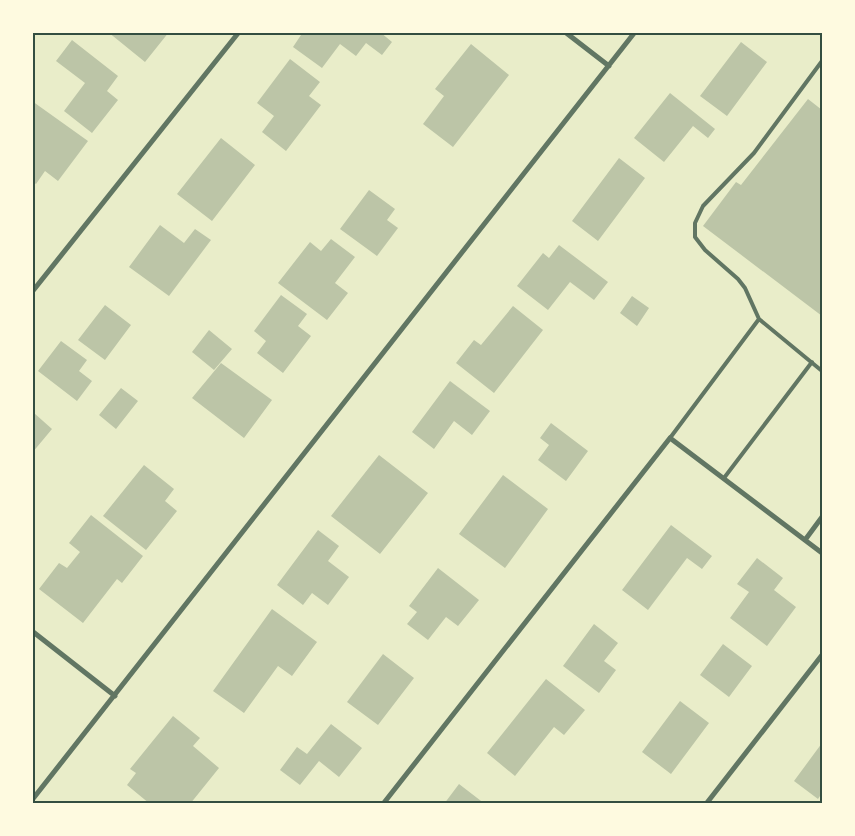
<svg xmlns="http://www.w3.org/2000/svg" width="855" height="836" viewBox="0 0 855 836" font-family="'IBM Plex Sans',sans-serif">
  <rect width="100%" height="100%" fill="#e9edc9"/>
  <path fill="#bcc5a7" d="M 108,32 L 169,32 L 145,62 Z
    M 303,32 L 380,32 L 392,42 L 382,55 L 366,43 L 356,56 L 340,44 L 322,68 L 293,47 Z
    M 72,40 L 118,76 L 107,91 L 118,100 L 92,133 L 64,111 L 85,83 L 56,61 Z
    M 741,42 L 767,62 L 727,116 L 700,96 Z
    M 471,44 L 509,75 L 453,147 L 423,124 L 444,96 L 435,89 Z
    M 290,59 L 320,82 L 309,96 L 321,105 L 286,151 L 262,132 L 274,116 L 257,103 Z
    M 670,93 L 715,129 L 708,138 L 693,126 L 664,162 L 634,138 Z
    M 808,99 L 822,110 L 822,316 L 703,226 L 736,182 L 741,185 Z
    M 32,101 L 88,141 L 58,181 L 45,171 L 36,184 L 32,181 Z
    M 221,138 L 255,165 L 212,221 L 177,194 Z
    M 619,158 L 645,178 L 598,241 L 572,221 Z
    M 369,190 L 395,209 L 387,220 L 398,228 L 377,256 L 340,229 Z
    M 160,225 L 184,243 L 195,229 L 211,240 L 169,296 L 129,267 Z
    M 331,239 L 355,257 L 335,283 L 348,293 L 327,320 L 278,283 L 310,242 L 321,251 Z
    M 559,245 L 608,282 L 594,300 L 570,282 L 548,310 L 517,286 L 543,253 L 549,258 Z
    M 281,295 L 307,314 L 298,326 L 311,336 L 283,373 L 257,353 L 266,341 L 254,331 Z
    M 632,296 L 649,308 L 637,326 L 620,313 Z
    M 105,305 L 131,325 L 105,360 L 78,340 Z
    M 513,306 L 543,330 L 494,393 L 456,363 L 474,340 L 481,345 Z
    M 209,330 L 232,349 L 214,370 L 192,352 Z
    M 61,341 L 87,360 L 79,371 L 92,381 L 77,401 L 38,371 Z
    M 221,363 L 272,400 L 244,438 L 192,398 Z
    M 450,381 L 490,411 L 472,435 L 454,421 L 434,449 L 412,432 Z
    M 121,388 L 138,401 L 116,429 L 99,415 Z
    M 34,413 L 52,429 L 32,453 L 32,415 Z
    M 551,423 L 588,451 L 566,481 L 538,460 L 549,445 L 540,438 Z
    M 379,455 L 428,493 L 380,554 L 331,516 Z
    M 144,465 L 174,489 L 165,501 L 177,511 L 146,550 L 103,516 Z
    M 503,475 L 548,509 L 505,568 L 459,534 Z
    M 91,515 L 143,556 L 122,583 L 117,579 L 83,623 L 39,589 L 59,563 L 67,568 L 80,552 L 69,543 Z
    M 671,525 L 712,556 L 702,569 L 687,558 L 648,610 L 622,590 Z
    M 318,530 L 339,546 L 328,561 L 349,577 L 328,605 L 312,593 L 303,605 L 277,585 Z
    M 757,558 L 783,578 L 774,590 L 796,607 L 767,646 L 730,618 L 749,592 L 737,584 Z
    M 438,568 L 479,600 L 458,626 L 446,617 L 428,640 L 407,624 L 417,612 L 409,606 Z
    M 272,609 L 317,642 L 292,676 L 278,666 L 244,713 L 213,691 Z
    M 594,624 L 618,643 L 604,661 L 616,670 L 599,693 L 563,666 Z
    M 723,644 L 752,666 L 729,697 L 700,675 Z
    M 383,654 L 414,678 L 378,725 L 347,702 Z
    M 546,679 L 585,710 L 564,735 L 554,727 L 515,776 L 487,753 Z
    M 680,701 L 709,723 L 671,774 L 642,752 Z
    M 173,716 L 200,738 L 193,746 L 219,768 L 190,804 L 150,804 L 127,785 L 136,773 L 130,769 Z
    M 331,724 L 362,748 L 339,777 L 319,761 L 300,785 L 280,770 L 297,747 L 307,754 Z
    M 822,743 L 822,793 L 818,799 L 794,781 Z
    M 459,784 L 485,804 L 444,804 Z"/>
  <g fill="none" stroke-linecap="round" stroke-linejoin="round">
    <path stroke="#617663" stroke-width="4" d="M 822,61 L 754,153 L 703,206 L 695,223 L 695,237 L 705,250 L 738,279 L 745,288 L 759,319 L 822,371
      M 670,438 L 759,319
      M 724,478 L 812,362"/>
    <path stroke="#617663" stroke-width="5" d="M 565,32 L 609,66
      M 32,292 L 239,32
      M 805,540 L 822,517
      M 32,631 L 115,696
      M 32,800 L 635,32
      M 383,804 L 670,438 L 822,553
      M 706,804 L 822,655"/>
  </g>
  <rect width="855" height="836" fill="none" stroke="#fefae0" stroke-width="68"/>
  <rect x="34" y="34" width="787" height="768" fill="none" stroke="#344e41" stroke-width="2"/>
</svg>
